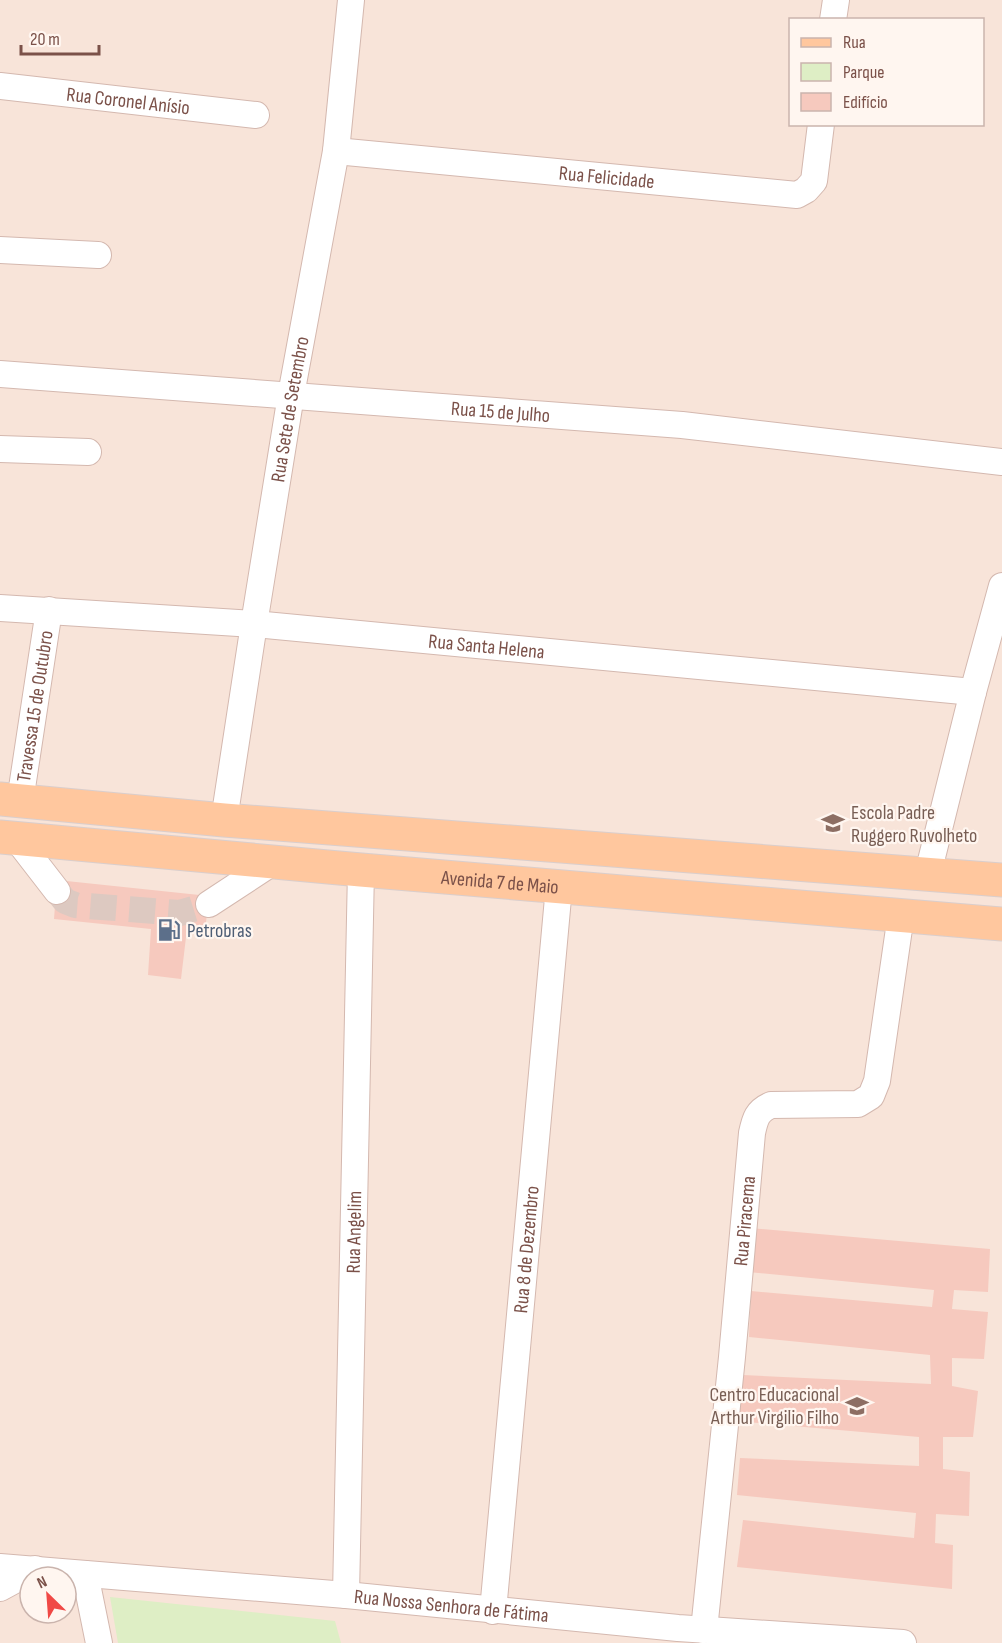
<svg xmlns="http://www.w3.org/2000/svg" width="1002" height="1643" viewBox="0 0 1002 1643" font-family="'Sofia Sans Condensed',sans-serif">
  <rect width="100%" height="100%" fill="#fef1e9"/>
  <path fill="#f8e4d9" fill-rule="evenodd" d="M 0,0 L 1002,0 L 1002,1643 L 0,1643 ZM 790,20 L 982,20 L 982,124 L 790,124 ZM 30,1577 L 66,1577 L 66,1613 L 30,1613 Z"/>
  <path fill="#deeec5" d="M 110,1597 L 335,1621 L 341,1643 L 118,1643 Z"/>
  <path fill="#f6c9be" d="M 57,880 L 209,896 L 205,931 L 187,929 L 181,979 L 148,975 L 151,929 L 54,919 Z
    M 750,1228 L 990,1249 L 988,1292 L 954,1290 L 952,1309 L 988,1312 L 984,1359 L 952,1358 L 952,1386 L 978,1391 L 973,1437 L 943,1437 L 943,1469 L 970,1472 L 969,1516 L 936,1514 L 935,1543 L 953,1545 L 952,1589 L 737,1567 L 743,1520 L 914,1538 L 916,1513 L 737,1495 L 740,1458 L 919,1466 L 919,1437 L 736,1421 L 743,1375 L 931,1384 L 930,1355 L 749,1337 L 751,1291 L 932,1307 L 934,1290 L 748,1272 Z"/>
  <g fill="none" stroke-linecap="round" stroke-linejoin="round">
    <path stroke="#ddc9c1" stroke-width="26" stroke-dasharray="26 13" stroke-linecap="butt" d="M 57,891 L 65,901 L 75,905 L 180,913 L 209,904"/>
    <g stroke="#d4b8af" stroke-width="28">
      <g id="minor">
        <path d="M 833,20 L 836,0"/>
        <path id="s1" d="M 0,86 L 256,115"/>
        <path id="s2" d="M 336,151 L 797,195 L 806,190 L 814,181 L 821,124"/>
        <path d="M 0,250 L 98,255"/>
        <path id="s3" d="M 0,374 L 682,425 L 1002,462"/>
        <path d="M 0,449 L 88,452"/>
        <path id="s4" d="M 0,608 L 254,624 L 973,692"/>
        <path id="s5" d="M 20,801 L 49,610"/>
        <path id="s6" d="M 224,820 L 254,624 L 291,395 L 336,151 L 351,0"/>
        <path d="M 16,838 L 57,891"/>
        <path d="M 928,873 L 973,692 L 1002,586"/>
        <path d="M 209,904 L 273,862"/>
        <path id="s7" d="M 0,1567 L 346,1595 L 678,1628 L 903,1643"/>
        <path d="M 85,1574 L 99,1643"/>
        <path d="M 0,1588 L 35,1569"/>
        <path id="s8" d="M 346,1595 L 361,870"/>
        <path id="s9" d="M 493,1611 L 559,887"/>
        <path id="s10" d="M 704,1630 L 732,1357 L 752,1133 C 755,1119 757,1111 771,1105 L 858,1104 L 871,1096 L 877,1081 L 901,915"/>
      </g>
    </g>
    <g stroke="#dacecc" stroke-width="35">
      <g id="major">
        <path d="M 0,799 L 224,820 L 1002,880"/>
        <path id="s11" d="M 0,837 L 361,870 L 1002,924"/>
      </g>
    </g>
    <use href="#minor" stroke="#fff" stroke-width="26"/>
    <use href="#major" stroke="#ffc79e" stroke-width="33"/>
  </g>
  <defs>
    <g id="school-bare" transform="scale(1.8)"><path d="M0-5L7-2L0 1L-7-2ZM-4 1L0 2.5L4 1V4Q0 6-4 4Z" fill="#8d6e63" stroke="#fff6f0" stroke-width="2.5" paint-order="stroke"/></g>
    <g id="fuel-bare" transform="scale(1.8)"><path d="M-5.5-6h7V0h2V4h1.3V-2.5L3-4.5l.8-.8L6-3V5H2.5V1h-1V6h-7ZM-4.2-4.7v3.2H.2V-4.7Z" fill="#5c6f8a" stroke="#fff6f0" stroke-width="2.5" paint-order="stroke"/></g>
  </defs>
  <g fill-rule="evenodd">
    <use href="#school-bare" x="833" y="823"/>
    <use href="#fuel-bare" x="169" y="930"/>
    <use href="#school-bare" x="857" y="1406"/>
  </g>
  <g text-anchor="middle" stroke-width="4.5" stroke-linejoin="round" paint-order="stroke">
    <g font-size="20" fill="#7b5149" stroke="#fff6f0">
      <text dy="7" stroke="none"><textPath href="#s1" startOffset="129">Rua Coronel Anísio</textPath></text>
      <text dy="7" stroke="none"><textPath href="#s2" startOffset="272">Rua Felicidade</textPath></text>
      <text dy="7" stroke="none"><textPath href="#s6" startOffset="416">Rua Sete de Setembro</textPath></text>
      <text dy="7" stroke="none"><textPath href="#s3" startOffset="502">Rua 15 de Julho</textPath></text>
      <text dy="7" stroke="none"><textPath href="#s4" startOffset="488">Rua Santa Helena</textPath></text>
      <text dy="7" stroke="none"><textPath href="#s5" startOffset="96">Travessa 15 de Outubro</textPath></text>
      <text dy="7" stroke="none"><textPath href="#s11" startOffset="502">Avenida 7 de Maio</textPath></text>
      <text dy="7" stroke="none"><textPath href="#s10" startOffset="411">Rua Piracema</textPath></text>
      <text dy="7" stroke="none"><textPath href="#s8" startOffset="363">Rua Angelim</textPath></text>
      <text dy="7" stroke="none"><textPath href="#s9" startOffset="363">Rua 8 de Dezembro</textPath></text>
      <text dy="7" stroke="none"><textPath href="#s7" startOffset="453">Rua Nossa Senhora de Fátima</textPath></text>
    </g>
    <g font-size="20" fill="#785e54" stroke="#fff6f0" text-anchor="start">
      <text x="851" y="819">Escola Padre<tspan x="851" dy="23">Ruggero Ruvolheto</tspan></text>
      <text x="839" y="1401" text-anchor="end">Centro Educacional<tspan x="839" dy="23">Arthur Virgilio Filho</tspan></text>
    </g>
    <g font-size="20" fill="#4e5e75" stroke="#fff6f0" text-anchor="start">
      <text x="187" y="937">Petrobras</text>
    </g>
  </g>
  <rect x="789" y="18" width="195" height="108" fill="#fff6f0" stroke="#cab4ad" stroke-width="1.5"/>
  <rect x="801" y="38" width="30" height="9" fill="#ffc79e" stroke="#cab4ad" stroke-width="1.5"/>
  <text x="843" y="48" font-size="18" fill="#7b5149">Rua</text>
  <rect x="801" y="63" width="30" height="18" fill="#deeec5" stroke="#cab4ad" stroke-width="1.5"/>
  <text x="843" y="78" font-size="18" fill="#7b5149">Parque</text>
  <rect x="801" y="93" width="30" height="18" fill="#f6c9be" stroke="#cab4ad" stroke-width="1.5"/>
  <text x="843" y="108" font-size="18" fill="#7b5149">Edifício</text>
  <g transform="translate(48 1595) rotate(335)"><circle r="28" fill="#fff6f0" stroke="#cab4ad" stroke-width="1.5"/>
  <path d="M0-4.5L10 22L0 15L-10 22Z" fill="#f04946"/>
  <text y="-9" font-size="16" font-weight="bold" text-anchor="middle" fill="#7b5149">N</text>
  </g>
  <path d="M21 45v9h78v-9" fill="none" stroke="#7b5149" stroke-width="3"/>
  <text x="30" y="45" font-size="18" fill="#7b5149" stroke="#fff6f0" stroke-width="4.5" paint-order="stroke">20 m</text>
</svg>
